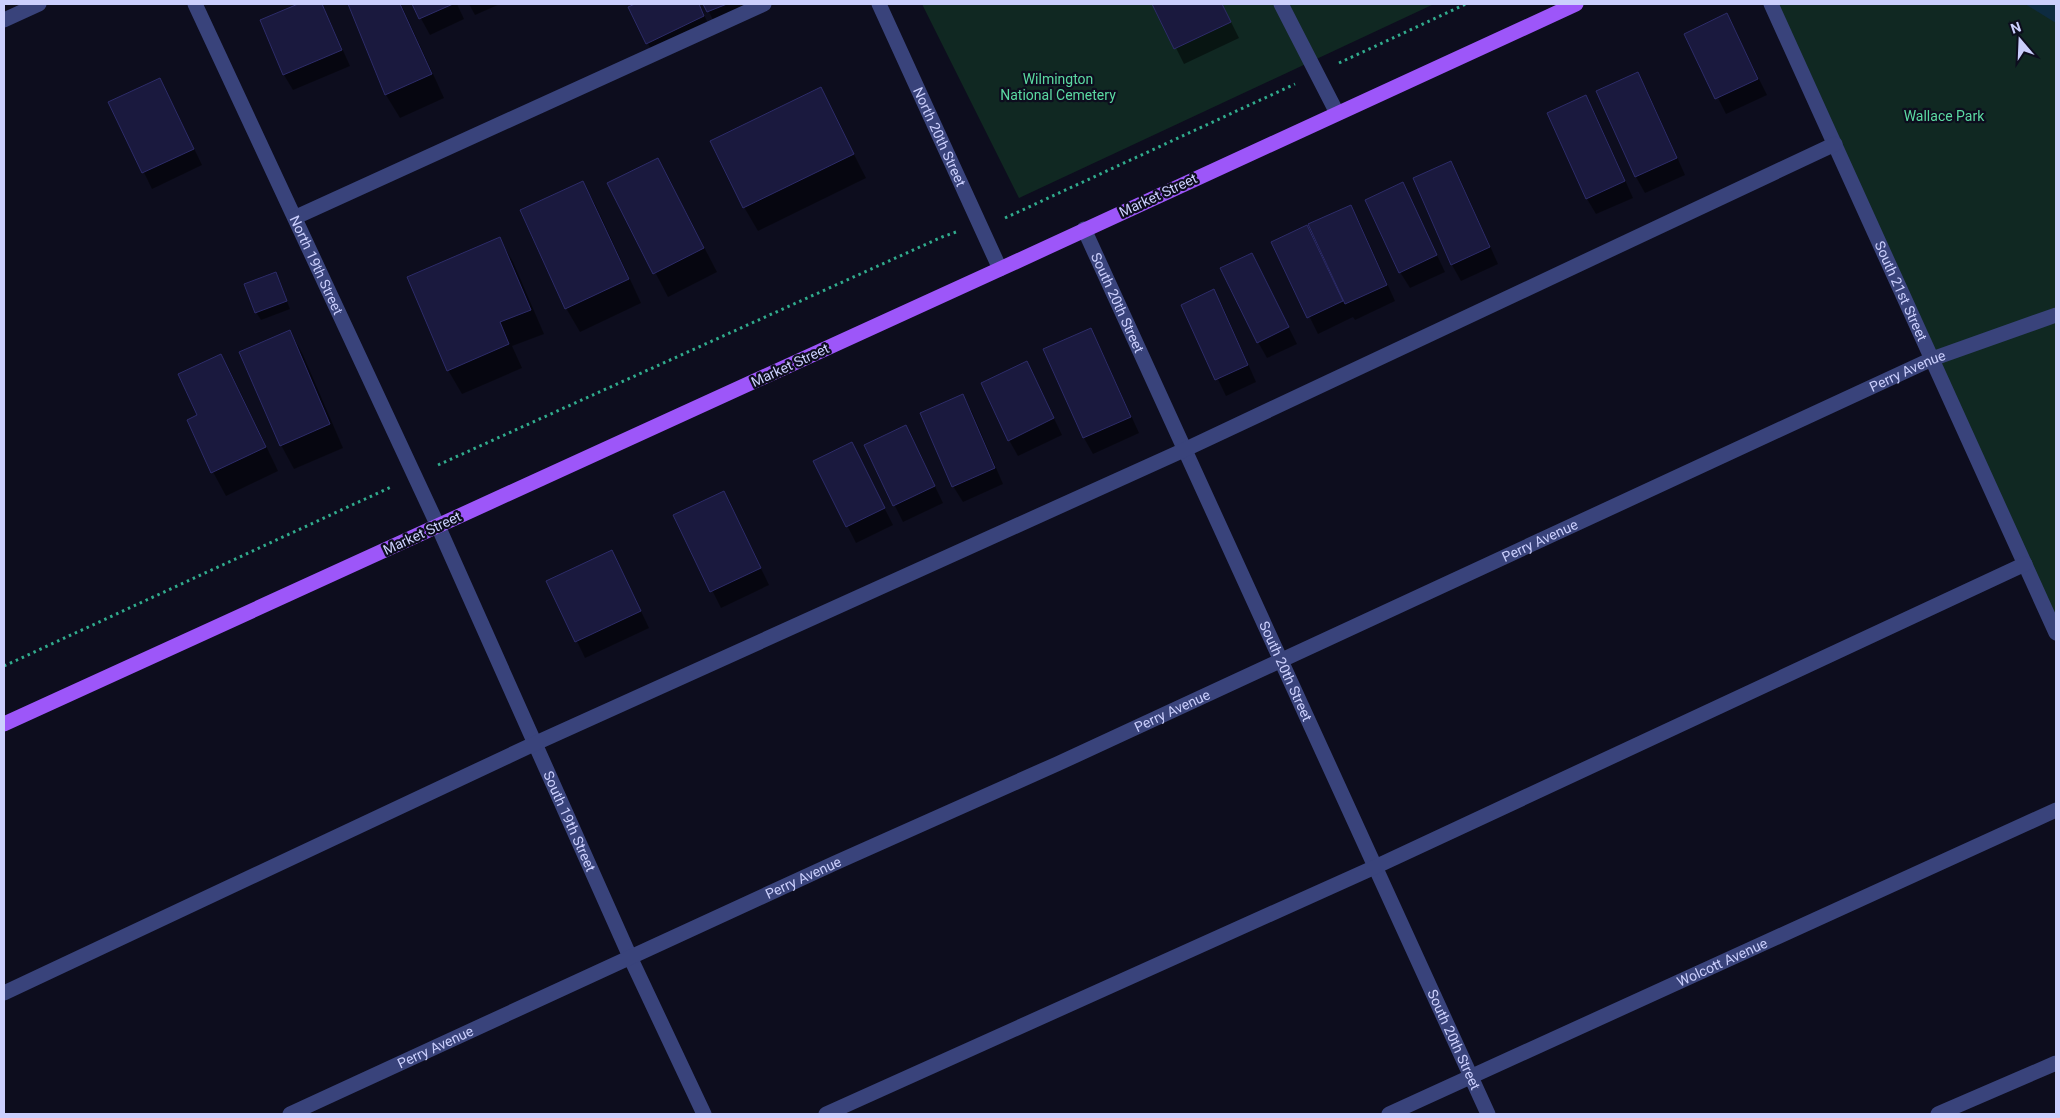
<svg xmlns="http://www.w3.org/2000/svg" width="2060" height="1118" viewBox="0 0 2060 1118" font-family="Roboto,sans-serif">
  <rect width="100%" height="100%" fill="#0d0d1e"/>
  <path fill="#102822" d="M 922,4 L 1434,4 L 1019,198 Z
    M 1771,4 L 2056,4 L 2056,633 Z"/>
  <path fill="#0d2b41" d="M 2025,4 L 2056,4 L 2056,23 Z"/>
  <path fill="#0007" d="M 301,4 L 322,4 L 350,66 L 293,90 L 284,75 L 261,21 Z
    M 349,4 L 401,4 L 444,98 L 400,118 L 386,95 Z
    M 413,4 L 457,4 L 464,19 L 430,35 Z
    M 469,4 L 500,4 L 475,15 Z
    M 638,4 L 699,4 L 712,32 L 656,59 L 630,8 Z
    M 705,4 L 748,4 L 717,28 Z
    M 1154,4 L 1222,4 L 1239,38 L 1184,64 Z
    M 1727,15 L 1767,95 L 1726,114 L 1686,34 Z
    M 1637,74 L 1647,90 L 1685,175 L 1645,193 L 1636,177 L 1598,92 Z
    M 820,88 L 866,178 L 758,231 L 744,207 Z
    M 168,95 L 202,165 L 152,189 L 110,103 Z
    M 1586,97 L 1595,113 L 1633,198 L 1596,214 L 1587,199 Z
    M 658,159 L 717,272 L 668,297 L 609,184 Z
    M 1451,163 L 1460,179 L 1498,264 L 1461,281 L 1452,265 L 1414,179 Z
    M 583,182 L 596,206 L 641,303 L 580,332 L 566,308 Z
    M 1403,184 L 1445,272 L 1410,288 L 1400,272 Z
    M 1350,207 L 1360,223 L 1395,301 L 1355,320 L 1353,317 L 1318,334 L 1273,243 L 1306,227 L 1317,246 Z
    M 499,238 L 513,262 L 544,334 L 512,346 L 522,368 L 462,394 L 448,370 Z
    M 1252,254 L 1297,344 L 1267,358 L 1258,342 Z
    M 276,274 L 290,309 L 261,320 L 256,312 Z
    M 1213,291 L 1223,307 L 1256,382 L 1226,396 L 1182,305 Z
    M 1090,329 L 1099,345 L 1139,433 L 1093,454 L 1084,438 L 1044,350 Z
    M 290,331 L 303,355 L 343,448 L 294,469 L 281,445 Z
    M 221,355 L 234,379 L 278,471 L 226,496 L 213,472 L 188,420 L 199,416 Z
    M 1027,363 L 1062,435 L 1018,456 L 1009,440 Z
    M 963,396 L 972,412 L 1003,484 L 963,502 L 953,486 L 922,413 Z
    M 914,443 L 943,503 L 903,522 L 865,446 Z
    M 852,444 L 893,525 L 856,543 L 815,462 Z
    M 732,509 L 769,585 L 721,608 L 675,516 Z
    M 612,551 L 649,628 L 585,658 L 548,581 Z"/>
  <path fill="#1a193e" stroke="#2d2c69" d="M 298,4 L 322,4 L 342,50 L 283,75 L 260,20 Z
    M 348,4 L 400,4 L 432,74 L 385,95 Z
    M 412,4 L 453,4 L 419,19 Z
    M 635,4 L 699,4 L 704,16 L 646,44 L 628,7 Z
    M 703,4 L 727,4 L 707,12 Z
    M 1152,4 L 1222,4 L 1231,22 L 1174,49 Z
    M 1727,13 L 1758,79 L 1715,99 L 1684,34 Z
    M 1638,72 L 1677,158 L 1635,177 L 1596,91 Z
    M 160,78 L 194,149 L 142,173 L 108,102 Z
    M 821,87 L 854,154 L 743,208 L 710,141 Z
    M 1586,95 L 1625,181 L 1586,199 L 1547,113 Z
    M 658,158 L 704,248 L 653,274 L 607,183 Z
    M 1451,161 L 1490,247 L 1451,265 L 1413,178 Z
    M 583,181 L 629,279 L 565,309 L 520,210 Z
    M 1403,182 L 1437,255 L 1399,273 L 1365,200 Z
    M 1351,205 L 1387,285 L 1345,304 L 1308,224 Z
    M 1307,225 L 1343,301 L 1307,318 L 1271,242 Z
    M 500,237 L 531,310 L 500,322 L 509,344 L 447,371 L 407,277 Z
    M 1252,253 L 1289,327 L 1257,343 L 1220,268 Z
    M 276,272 L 287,301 L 255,313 L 244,284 Z
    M 1214,289 L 1248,365 L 1215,380 L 1181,305 Z
    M 1091,328 L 1131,417 L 1083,438 L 1043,349 Z
    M 290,330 L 330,424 L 280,446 L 239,352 Z
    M 221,354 L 266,447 L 211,473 L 187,420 L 197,415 L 178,374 Z
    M 1027,361 L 1054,418 L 1008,441 L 981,383 Z
    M 963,394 L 995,468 L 952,487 L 920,413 Z
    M 906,425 L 935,486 L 893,506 L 864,445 Z
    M 852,442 L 885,508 L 846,527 L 813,461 Z
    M 724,491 L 761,568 L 710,592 L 673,515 Z
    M 612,550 L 641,611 L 575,642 L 546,581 Z"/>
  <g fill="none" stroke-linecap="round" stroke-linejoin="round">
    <path stroke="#31ab8d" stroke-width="3" stroke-dasharray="2.5 4" stroke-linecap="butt" d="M 1339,63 L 1466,4
      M 1005,218 L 1295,84
      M 438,465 L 942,237 L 956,232
      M 4,666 L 391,487"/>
    <g stroke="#39437b" stroke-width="15">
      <path id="s1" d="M 195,4 L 438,526 L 631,959 L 704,1114"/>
      <path id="s2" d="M 879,4 L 1000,269"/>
      <path d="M 1281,4 L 1337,113"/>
      <path id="s3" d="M 1771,4 L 2056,633"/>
      <path d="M 4,20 L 39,4"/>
      <path d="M 296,217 L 764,4"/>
      <path id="s4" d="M 1084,229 L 1488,1114"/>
      <path d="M 4,993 L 536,743 L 1184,450 L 1835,144"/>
      <path id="s5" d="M 290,1114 L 835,863 L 1057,764 L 1932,359 L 2056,315"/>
      <path d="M 826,1114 L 1375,867 L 2025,564"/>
      <path id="s6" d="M 1389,1114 L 2056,810"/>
      <path d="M 1938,1114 L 2056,1063"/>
    </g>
    <path stroke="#9d56f9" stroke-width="15" d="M 4,724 L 1000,269 L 1576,4"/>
  </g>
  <g text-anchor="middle" stroke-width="4.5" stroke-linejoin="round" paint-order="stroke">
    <g font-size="14" fill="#5bdaa2" stroke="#0d0d1e">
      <text x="1058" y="84">Wilmington<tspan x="1058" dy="16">National Cemetery</tspan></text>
      <text x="1944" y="121">Wallace Park</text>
    </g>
    <g font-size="14" fill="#cbcffd" stroke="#0d0d1e">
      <text dy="5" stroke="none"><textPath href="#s2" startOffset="146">North 20th Street</textPath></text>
      <text transform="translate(1158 195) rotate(-25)" y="5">Market Street</text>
      <text dy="5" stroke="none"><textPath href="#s1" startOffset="288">North 19th Street</textPath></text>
      <text dy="5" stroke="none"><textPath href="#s3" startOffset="315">South 21st Street</textPath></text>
      <text dy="5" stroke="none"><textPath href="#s4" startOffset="81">South 20th Street</textPath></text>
      <text transform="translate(790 365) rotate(-25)" y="5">Market Street</text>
      <text dy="5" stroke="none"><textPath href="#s5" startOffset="1780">Perry Avenue</textPath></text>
      <text transform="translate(422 533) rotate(-25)" y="5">Market Street</text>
      <text dy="5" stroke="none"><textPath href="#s5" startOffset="1375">Perry Avenue</textPath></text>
      <text dy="5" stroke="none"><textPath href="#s4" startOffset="486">South 20th Street</textPath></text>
      <text dy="5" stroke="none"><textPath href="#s5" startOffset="970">Perry Avenue</textPath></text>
      <text dy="5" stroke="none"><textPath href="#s1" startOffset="899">South 19th Street</textPath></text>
      <text dy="5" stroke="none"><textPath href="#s5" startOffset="565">Perry Avenue</textPath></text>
      <text dy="5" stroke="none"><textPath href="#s6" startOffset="366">Wolcott Avenue</textPath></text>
      <text dy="5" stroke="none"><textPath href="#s4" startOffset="891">South 20th Street</textPath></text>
      <text dy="5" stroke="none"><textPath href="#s5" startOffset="160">Perry Avenue</textPath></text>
    </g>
  </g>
  <rect width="2060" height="1118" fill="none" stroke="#cbcffd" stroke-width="10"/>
  <g transform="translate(2020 40) rotate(341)" stroke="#0d0d1e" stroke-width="4" paint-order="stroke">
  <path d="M0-4L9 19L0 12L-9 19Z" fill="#cbcffd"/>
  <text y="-8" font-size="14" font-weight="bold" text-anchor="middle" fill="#cbcffd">N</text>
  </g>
</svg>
